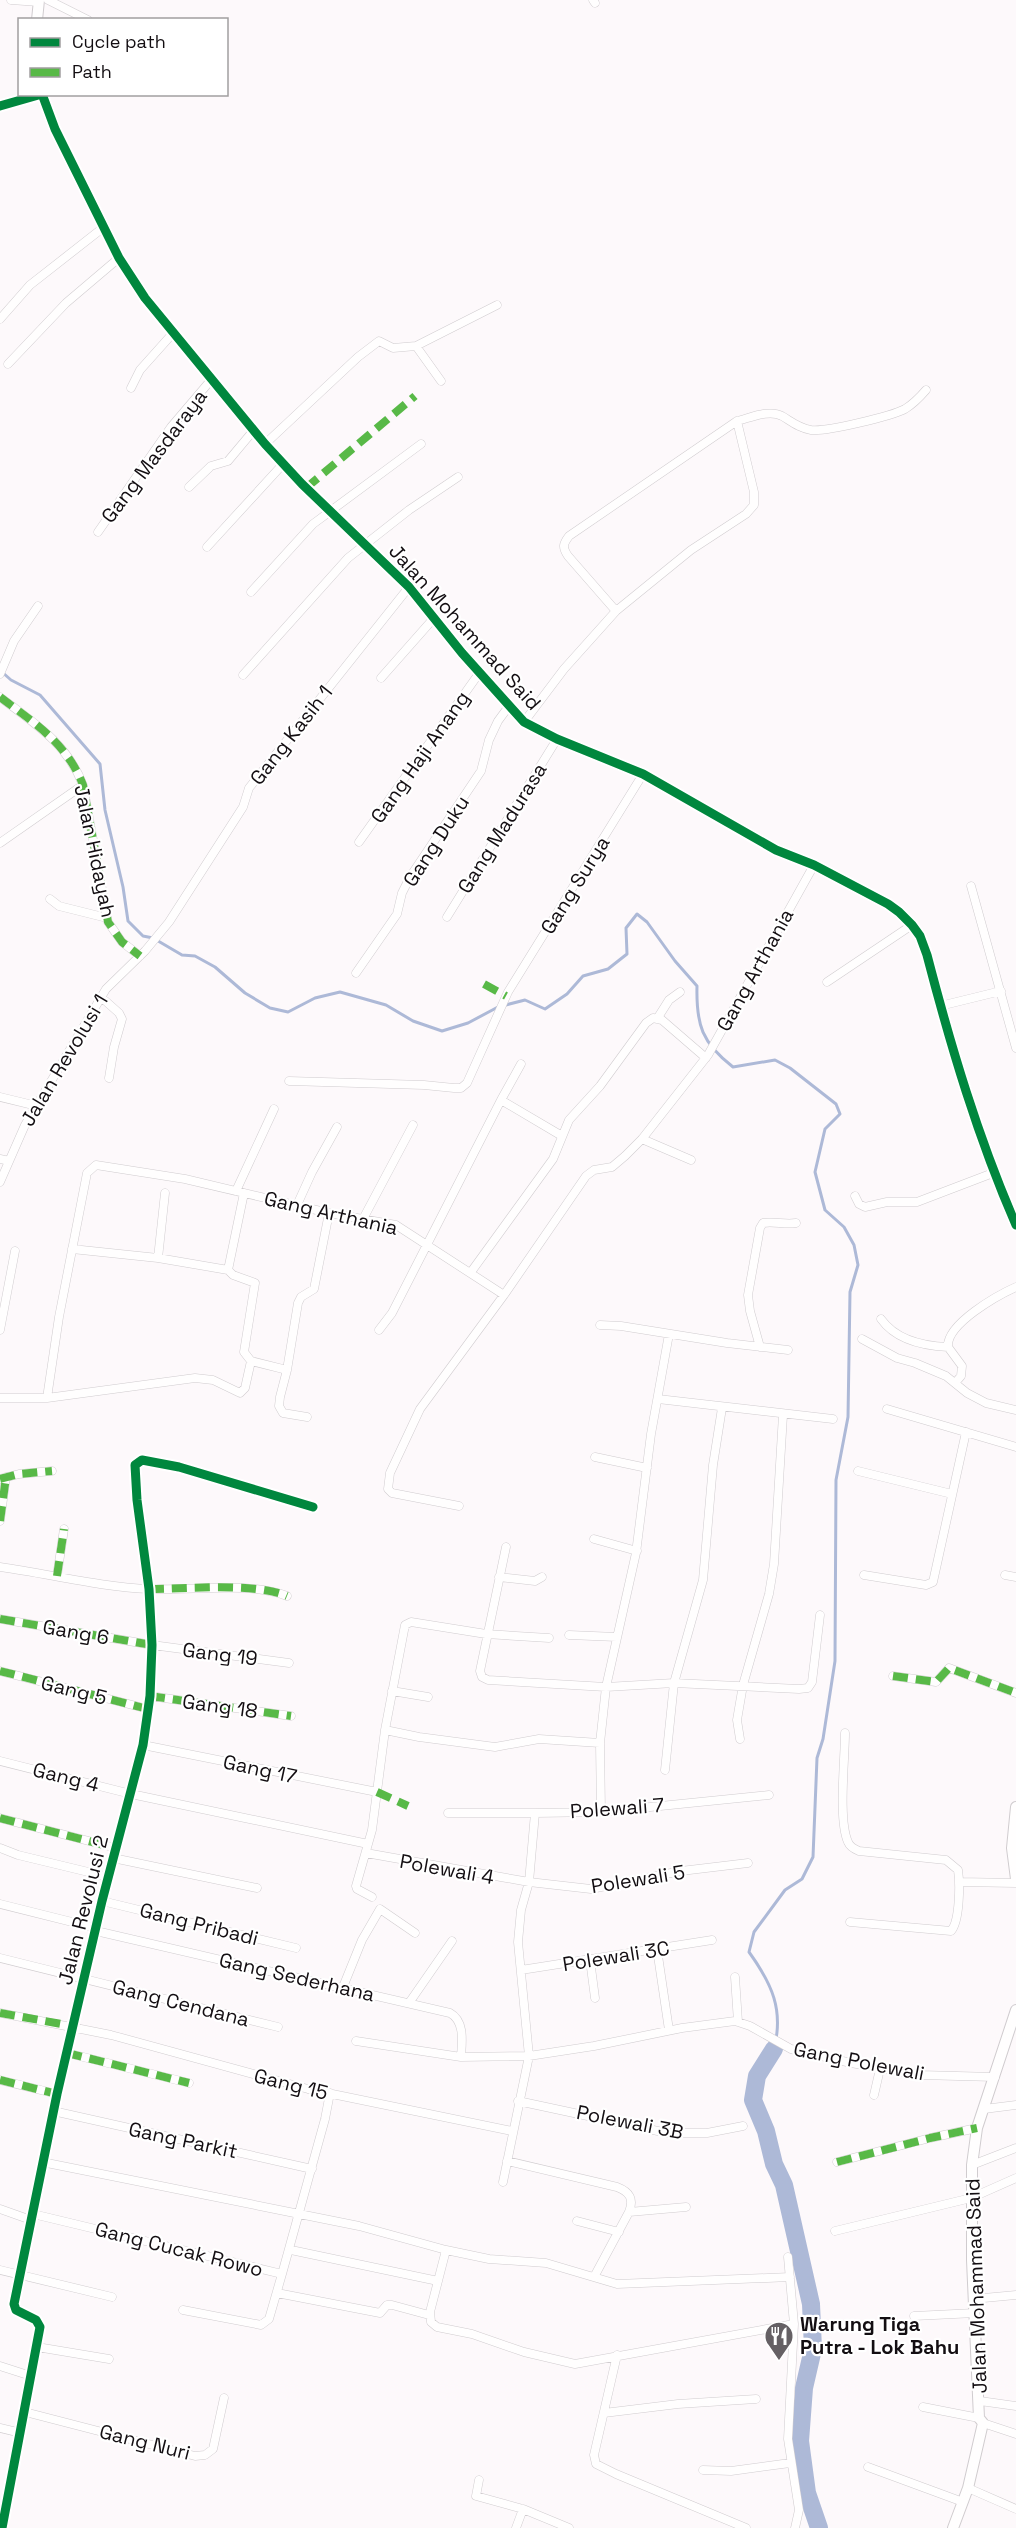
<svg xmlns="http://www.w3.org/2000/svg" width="1016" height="2528" viewBox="0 0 1016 2528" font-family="'Space Grotesk',sans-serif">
  <rect width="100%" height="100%" fill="#fdf9fb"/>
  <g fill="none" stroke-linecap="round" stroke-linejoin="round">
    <path stroke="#adb9d7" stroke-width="3" d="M 2,672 L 11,680 L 40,695 L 100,764 L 105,810 L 123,887 L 128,921 L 143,936 L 153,938 L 182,955 L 195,956 L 215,967 L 245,993 L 270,1008 L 288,1012 L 315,998 L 340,992 L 386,1005 L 413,1021 L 442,1031 L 468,1023 L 498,1007 L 525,1000 L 545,1009 L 567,994 L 583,976 L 608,969 L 627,954 L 626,928 L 637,914 L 647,922 L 675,961 L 697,986 C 696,1025 702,1043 733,1067 L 775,1060 L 790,1068 L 836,1104 L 840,1114 L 825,1129 L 815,1172 L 825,1210 L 844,1227 L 854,1245 L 858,1265 L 850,1292 L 848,1417 L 836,1480 L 835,1661 L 823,1739 L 817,1758 L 813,1857 L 802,1879 L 785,1890 L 754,1932 L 749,1952 C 772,1984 784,2010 774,2049"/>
    <path stroke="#adb9d7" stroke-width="18" d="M 774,2049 L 757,2076 L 753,2100 L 766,2131 L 774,2164 L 784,2185 L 811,2304 L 813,2349 L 804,2388 L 800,2441 L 807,2493 L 819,2528"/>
    <g stroke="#d0cccf" stroke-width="9">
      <path id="street" d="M 11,0 L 39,2
        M 48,0 L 88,20
        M 593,0 L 595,3
        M 0,106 L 42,95
        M 0,319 L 30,285 L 104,227
        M 416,346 L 441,381
        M 8,364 L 66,303 L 119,258
        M 131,388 L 140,370 L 174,332
        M 265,444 L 358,357 L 379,341 L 393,348 L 416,346 L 497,305
        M 189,487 L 211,466 L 228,461 L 254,430
        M 98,532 L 171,427 L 211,380
        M 207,547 L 284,463
        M 251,592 L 313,524 L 421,444
        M 616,611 L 568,556 C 562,547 563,544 569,536 L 737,421
        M 0,674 L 14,641 L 38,606
        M 243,675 L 348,558 L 409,510 L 458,477
        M 381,678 L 434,618
        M 0,697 C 34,723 67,743 83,785 L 108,922 L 122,942 L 140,956
        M 524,722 L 564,669 L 616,611 L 691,550 L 746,514 L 754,505 L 754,492 L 737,421 C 750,418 769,409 782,416 C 792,422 799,428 811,430 C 826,432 892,416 905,409 C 913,404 920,397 926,390
        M 359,842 L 480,672
        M 0,843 L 83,785
        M 971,886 L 1016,1048
        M 50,899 L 59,906 L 107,918
        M 447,917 L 557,739
        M 356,973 L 397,914 L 402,893 L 410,877 L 481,771 L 489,740 L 498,721 L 509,706
        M 827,982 L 912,925
        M 101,997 L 119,1013 L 122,1019 L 114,1047 L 109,1078
        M 940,1006 L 1001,991
        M 657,1019 L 669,1000 L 680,992
        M 289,1081 L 424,1085 L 454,1088 L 461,1088 L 467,1083 L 508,992 L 643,774
        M 0,1097 L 37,1106
        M 501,1100 L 562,1136
        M 642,1139 L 691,1160
        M 0,1159 L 9,1161
        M 0,1182 L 25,1125 L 106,989 L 145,951 L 169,922 L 243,807 L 249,788 L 409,587
        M 236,1191 L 274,1109
        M 244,1193 L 228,1270 L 233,1275 L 255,1283 L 244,1352 L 251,1361 L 287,1370
        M 855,1196 L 859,1204 L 865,1207 L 887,1202 L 917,1202 L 993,1173
        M 297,1205 L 312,1172 L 337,1127
        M 363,1219 L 413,1125
        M 72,1249 L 158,1258 L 228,1270
        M 158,1258 L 165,1193
        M 471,1272 L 553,1159 L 569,1120 L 600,1086 L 646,1023 L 653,1018 L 662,1020 L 706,1058
        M 881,1319 C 896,1340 924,1346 948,1347
        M 600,1325 L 621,1326 L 727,1343 L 788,1350
        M 0,1330 L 15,1251
        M 379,1330 L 392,1313 L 501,1100 L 521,1064
        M 862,1339 L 897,1358 L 915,1363 L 946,1376 L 967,1393 L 986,1403 L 1016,1410
        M 760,1347 L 750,1311 L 748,1295 L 760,1228 L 763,1223 C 774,1221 785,1225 796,1223
        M 955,1383 L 961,1376 L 962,1366 L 948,1347 C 946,1324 998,1295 1016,1287
        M 0,1398 L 47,1398 L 195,1378 L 213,1380 L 240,1393 L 245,1388 L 251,1361
        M 47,1398 L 59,1317 L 87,1173 L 96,1165 L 185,1179 L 329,1213 L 396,1225 L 504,1295 L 586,1176 L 594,1170 L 612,1167 L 625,1156 L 642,1139 L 708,1055 L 814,865
        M 658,1399 L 833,1419
        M 887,1409 L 1016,1447
        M 307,1417 L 283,1413 L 279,1406 L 280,1397 L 287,1370 L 298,1303 L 301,1297 L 314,1289 L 329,1213
        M 595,1457 L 647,1468
        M 858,1471 L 952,1494
        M 0,1479 L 19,1474 L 52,1471
        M 459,1506 L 392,1493 L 388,1489 L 390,1473 L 420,1409 L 504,1295
        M 0,1521 L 6,1477
        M 594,1539 L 637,1551
        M 506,1547 L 480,1671 L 482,1677 L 488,1680 L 606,1687 L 674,1683 L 799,1689 L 808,1688 L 812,1682 L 820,1615
        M 0,1567 C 50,1574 100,1587 150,1589 C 191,1591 250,1581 287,1596
        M 864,1575 L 926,1585 L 933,1582 L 966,1432
        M 1005,1575 L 1016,1577
        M 57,1576 L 64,1529
        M 499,1577 L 535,1581 L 542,1577
        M 0,1619 L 152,1645 L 289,1663
        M 569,1635 L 617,1637
        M 0,1671 L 148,1709
        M 893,1676 L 936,1682 L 949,1668 L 1016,1693
        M 392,1691 L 428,1697
        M 150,1696 L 291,1716
        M 385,1730 L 419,1737 L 495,1747 L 539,1739 L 600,1743
        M 845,1733 C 845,1759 838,1820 848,1842 C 850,1847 854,1849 859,1851 L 946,1860 L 958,1870 C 960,1883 960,1921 951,1931 L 850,1922
        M 740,1739 L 737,1720 L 743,1685 L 769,1594 L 774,1564 L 783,1415
        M 143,1745 L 377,1792
        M 0,1761 L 131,1794 L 368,1844
        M 665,1770 L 674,1683 L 703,1580 L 713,1465 L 722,1408
        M 601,1812 L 600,1743 L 606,1687 L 636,1553 L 651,1434 L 669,1334
        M 448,1813 L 535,1813
        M 0,1818 L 116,1848
        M 0,1848 L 18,1855 L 109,1877
        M 366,1853 L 529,1882 L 591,1889 L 681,1871 L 748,1863
        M 113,1858 L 257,1888
        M 959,1882 L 1016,1883
        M 372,1897 L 357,1889 L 356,1886 L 372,1830 L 385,1730 L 405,1625 L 411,1622 L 486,1634 L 549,1638
        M 102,1901 L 296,1948
        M 0,1904 L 96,1928
        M 96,1931 L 450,2013 C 465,2021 462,2042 461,2057
        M 657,1949 L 669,2030
        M 0,1958 L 278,2027
        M 590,1960 L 595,1998
        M 521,1970 L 712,1940
        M 735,1977 L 738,2022
        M 343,1987 L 362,1940 L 380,1909 L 415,1933
        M 409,2003 L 452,1941
        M 0,2013 L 111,2035 L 308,2089 L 512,2131
        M 356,2041 L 461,2057 L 529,2056 L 594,2046 L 682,2028 L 735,2021 L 750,2026 L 791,2049 L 851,2063 L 920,2075 L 995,2077
        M 67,2053 L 189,2083
        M 0,2080 L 57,2094
        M 874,2095 L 880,2069
        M 518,2101 L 667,2133 L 707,2133 L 743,2126
        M 984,2109 L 1016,2105
        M 53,2111 L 312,2169
        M 507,2161 L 617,2187 C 630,2192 634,2199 629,2212 L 594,2277
        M 42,2162 L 359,2226 L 446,2250 L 430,2312 L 431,2322 L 437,2327 L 472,2334 L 524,2352 L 575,2364 L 794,2324
        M 837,2162 L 930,2138 L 977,2128
        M 972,2165 L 1016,2148
        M 503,2182 L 529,2056 L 518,1942 L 521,1910 L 529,1882 L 535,1813 L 601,1812 L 769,1795
        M 0,2209 L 31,2220
        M 629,2212 L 686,2207
        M 33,2214 L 282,2274 L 325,2119 L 330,2093
        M 577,2221 L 619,2232
        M 835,2231 L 971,2198 L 1016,2178
        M 291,2250 L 438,2281
        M 446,2250 L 489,2259 L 546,2263 L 617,2284 L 790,2277
        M 788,2257 L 794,2324 L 788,2439 L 799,2510 L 795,2528
        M 0,2270 L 112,2297
        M 277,2293 L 380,2313 L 387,2305 L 392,2305 L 429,2315
        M 973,2299 L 1016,2295
        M 183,2310 L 261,2325 L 269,2319 L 282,2274
        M 914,2316 L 975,2313
        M 37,2347 L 109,2359
        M 617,2355 L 594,2455 L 596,2464 L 616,2474 L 746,2528
        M 0,2366 L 31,2376
        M 980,2401 L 1016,2406
        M 923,2407 L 979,2418
        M 25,2412 L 195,2456 L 205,2455 L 213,2449 L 224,2398
        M 604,2413 L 678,2404 L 756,2399
        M 983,2423 L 1016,2434
        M 0,2428 L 21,2433
        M 868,2467 L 963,2502
        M 703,2470 L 731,2471 L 790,2463
        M 479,2480 L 476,2496 L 523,2509 L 569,2528
        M 968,2488 L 1016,2509
        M 2,2528 L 40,2327 L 36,2320 L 16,2310 L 14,2304 L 57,2094 L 102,1901 L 143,1745 L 150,1696 L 152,1645 L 149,1589 L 137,1500 L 135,1465 L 142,1460 L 179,1467 L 313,1507
        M 516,2528 L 523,2509"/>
    </g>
    <g stroke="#d0cccf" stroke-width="12">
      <path id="secondary" d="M 37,20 L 39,0
        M 42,94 L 55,129 L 119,258 L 145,298 L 265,444 L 302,484 L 409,587 L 462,653 L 524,722 L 557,739 L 643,774 L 776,850 L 814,865 L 888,904 L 899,912 L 912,925 L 920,936 L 927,955 C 951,1047 978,1138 1016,1225
        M 1016,1807 L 1012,1848 L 1016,1879
        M 953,2528 L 968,2488 L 983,2423 L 979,2418 L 972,2260 L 972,2165 L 977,2128 L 1016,2010"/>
    </g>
    <use href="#street" stroke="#fffefe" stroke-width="8"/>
    <use href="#secondary" stroke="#fffefe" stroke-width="10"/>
    <path stroke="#58b947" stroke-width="8" stroke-dasharray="15 8" stroke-linecap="butt" d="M 306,488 L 415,396
      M 0,697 C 34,723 67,743 83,785 L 108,922 L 122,942 L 140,956
      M 484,984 L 506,996
      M 0,1479 L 19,1474 L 52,1471
      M 0,1521 L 6,1477
      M 57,1576 L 64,1529
      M 149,1589 C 187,1589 254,1582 287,1596
      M 0,1619 L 152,1645
      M 0,1671 L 148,1709
      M 893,1676 L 936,1682 L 949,1668 L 1016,1693
      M 150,1696 L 291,1716
      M 377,1792 L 408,1806
      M 0,1818 L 116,1848
      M 0,2013 L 73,2026
      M 67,2053 L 189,2083
      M 0,2080 L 57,2094
      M 837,2162 L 930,2138 L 977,2128"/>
    <g stroke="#fff" stroke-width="13">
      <path id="cycleway" d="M 0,106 L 42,94 L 55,129 L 119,258 L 145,298 L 265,444 L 302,484 L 409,587 L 462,653 L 524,722 L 557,739 L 643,774 L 776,850 L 814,865 L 888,904 L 899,912 L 912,925 L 920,936 L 927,955 C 951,1047 978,1138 1016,1225
        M 2,2528 L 40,2327 L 36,2320 L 16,2310 L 14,2304 L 57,2094 L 102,1901 L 143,1745 L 150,1696 L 152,1645 L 149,1589 L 137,1500 L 135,1465 L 142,1460 L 179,1467 L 313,1507"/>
    </g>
    <use href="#cycleway" stroke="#00873e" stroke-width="9"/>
  </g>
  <defs>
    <g id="restaurant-pin" transform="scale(1.5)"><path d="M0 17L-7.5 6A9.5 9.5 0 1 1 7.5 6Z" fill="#656064" stroke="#fff"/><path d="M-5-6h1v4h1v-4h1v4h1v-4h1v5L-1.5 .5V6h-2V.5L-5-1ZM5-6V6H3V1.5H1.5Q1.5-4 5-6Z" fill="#fff"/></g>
  </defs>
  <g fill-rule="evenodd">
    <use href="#restaurant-pin" x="779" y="2336"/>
  </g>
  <g text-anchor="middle" stroke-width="4.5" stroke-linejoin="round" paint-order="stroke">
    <g font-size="20" fill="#130e12" stroke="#fff">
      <text transform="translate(154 456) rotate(-53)" y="7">Gang Masdaraya</text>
      <text transform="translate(465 627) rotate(48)" y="7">Jalan Mohammad Said</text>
      <text transform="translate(291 735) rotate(-52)" y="7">Gang Kasih 1</text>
      <text transform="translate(420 757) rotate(-55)" y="7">Gang Haji Anang</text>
      <text transform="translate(502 828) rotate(-58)" y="7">Gang Madurasa</text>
      <text transform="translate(436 841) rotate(-57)" y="7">Gang Duku</text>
      <text transform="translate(95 851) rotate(78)" y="7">Jalan Hidayah</text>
      <text transform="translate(575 885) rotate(-58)" y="7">Gang Surya</text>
      <text transform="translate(755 970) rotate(-61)" y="7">Gang Arthania</text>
      <text transform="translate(64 1060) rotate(-59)" y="7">Jalan Revolusi 1</text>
      <text transform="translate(331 1213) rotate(13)" y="7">Gang Arthania</text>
      <text transform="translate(76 1632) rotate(10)" y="7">Gang 6</text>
      <text transform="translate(220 1654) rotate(7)" y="7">Gang 19</text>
      <text transform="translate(74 1690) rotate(14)" y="7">Gang 5</text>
      <text transform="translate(220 1706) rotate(8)" y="7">Gang 18</text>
      <text transform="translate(260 1769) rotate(12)" y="7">Gang 17</text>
      <text transform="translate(66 1777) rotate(14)" y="7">Gang 4</text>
      <text transform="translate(617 1808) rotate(-4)" y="7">Polewali 7</text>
      <text transform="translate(447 1869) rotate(10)" y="7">Polewali 4</text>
      <text transform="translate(638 1879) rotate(-9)" y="7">Polewali 5</text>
      <text transform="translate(83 1910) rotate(-76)" y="7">Jalan Revolusi 2</text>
      <text transform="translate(199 1924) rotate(14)" y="7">Gang Pribadi</text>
      <text transform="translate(616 1956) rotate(-9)" y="7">Polewali 3C</text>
      <text transform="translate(297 1977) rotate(13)" y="7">Gang Sederhana</text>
      <text transform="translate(181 2003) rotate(14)" y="7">Gang Cendana</text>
      <text transform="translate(859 2061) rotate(11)" y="7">Gang Polewali</text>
      <text transform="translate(291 2084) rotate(14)" y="7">Gang 15</text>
      <text transform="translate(630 2122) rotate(11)" y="7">Polewali 3B</text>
      <text transform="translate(183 2140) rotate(12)" y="7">Gang Parkit</text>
      <text transform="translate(179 2249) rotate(14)" y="7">Gang Cucak Rowo</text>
      <text transform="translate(976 2286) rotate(-92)" y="7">Jalan Mohammad Said</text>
      <text transform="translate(145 2442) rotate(14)" y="7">Gang Nuri</text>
    </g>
    <g font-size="20" font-weight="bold" fill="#130e12" stroke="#fff" text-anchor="start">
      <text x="800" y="2331">Warung Tiga<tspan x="800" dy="23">Putra - Lok Bahu</tspan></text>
    </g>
  </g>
  <rect x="18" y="18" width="210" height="78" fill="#ffffff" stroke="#a19fa0" stroke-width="1.5"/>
  <rect x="30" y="38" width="30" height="9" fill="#00873e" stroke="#a19fa0" stroke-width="1.5"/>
  <text x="72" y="48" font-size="18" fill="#130e12">Cycle path</text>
  <rect x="30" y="68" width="30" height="9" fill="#58b947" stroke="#a19fa0" stroke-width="1.5"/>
  <text x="72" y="78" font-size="18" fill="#130e12">Path</text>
</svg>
